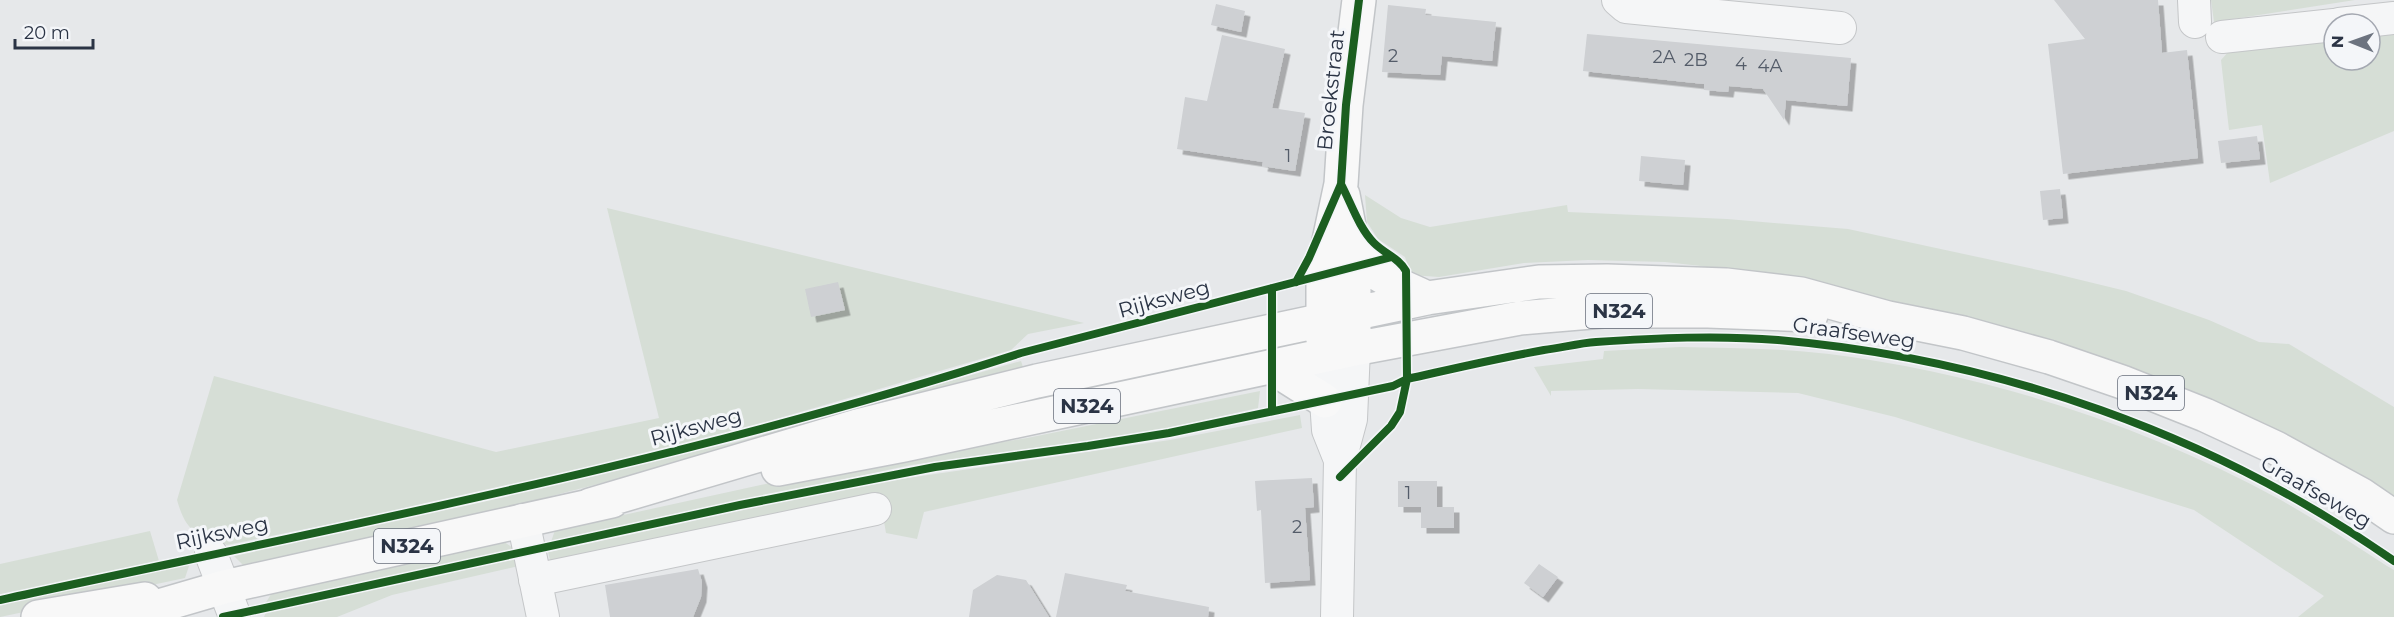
<svg xmlns="http://www.w3.org/2000/svg" width="2394" height="617" viewBox="0 0 2394 617" font-family="Montserrat,sans-serif">
  <defs>
    <filter id="shadow"><feDropShadow dx="5.5" dy="5.5" stdDeviation="0" flood-color="#0004"/></filter>
  </defs>
  <rect width="100%" height="100%" fill="#e6e8ea"/>
  <path fill="#d6ded6" d="M 2211,0 L 2355,0 L 2214,22 Z
    M 2394,27 L 2394,131 L 2270,183 L 2262,125 L 2229,130 L 2221,60 L 2229,51 L 2334,35 L 2334,60 L 2370,60 L 2370,30 Z
    M 1365,195 L 1401,218 L 1430,227 L 1567,205 L 1568,212 L 1727,219 L 1848,229 L 2052,273 L 2126,291 L 2209,320 L 2259,342 L 2289,344 L 2394,407 L 2394,499 L 2288,436 L 1701,266 L 1665,262 L 1588,260 L 1524,263 L 1439,277 L 1411,275 L 1405,257 L 1378,239 L 1367,222 Z
    M 607,208 L 1084,323 L 1028,334 L 1011,350 C 881,388 750,429 618,461 C 489,493 358,518 227,545 C 197,533 187,535 177,500 L 214,376 L 496,452 L 659,418 Z
    M 1680,347 C 1729,348 1779,348 1829,354 C 1985,374 2141,424 2279,499 C 2316,520 2352,543 2387,566 L 2394,570 L 2394,617 L 2298,617 L 2324,596 L 2194,510 L 1895,417 L 1798,393 L 1638,389 L 1551,391 L 1551,396 L 1534,367 L 1603,359 L 1604,351 Z
    M 1021,361 L 1023,367 L 987,382 L 529,502 L 243,565 L 233,555 L 736,442 Z
    M 1260,391 L 1258,408 L 1150,432 L 911,465 L 551,542 L 555,530 L 838,468 L 1027,438 Z
    M 1300,415 L 1302,428 L 924,512 L 917,539 L 886,533 L 879,493 L 550,560 L 548,552 L 806,495 L 880,482 L 1170,440 Z
    M 150,531 L 159,561 L 0,595 L 0,564 Z
    M 503,541 L 513,548 L 514,550 L 265,604 L 273,591 Z
    M 518,558 L 519,566 L 392,595 L 337,617 L 264,617 L 266,612 Z
    M 190,563 L 185,578 L 0,617 L 0,604 Z"/>
  <path fill="#ced0d3" filter="url(#shadow)" d="M 2054,0 L 2158,0 L 2162,53 L 2187,50 L 2198,158 L 2063,174 L 2048,44 L 2085,39 Z
    M 1216,4 L 1245,11 L 1241,32 L 1211,25 Z
    M 1388,5 L 1426,9 L 1425,15 L 1496,22 L 1492,61 L 1442,56 L 1440,75 L 1382,72 Z
    M 1587,34 L 1851,58 L 1847,106 L 1786,100 L 1784,120 L 1763,89 L 1729,86 L 1728,92 L 1704,90 L 1704,84 L 1583,71 Z
    M 1222,35 L 1285,49 L 1272,108 L 1305,113 L 1295,171 L 1262,166 L 1263,162 L 1177,149 L 1185,97 L 1207,101 Z
    M 2257,136 L 2260,159 L 2221,163 L 2218,141 Z
    M 1641,156 L 1685,160 L 1683,185 L 1639,181 Z
    M 2060,189 L 2063,218 L 2043,220 L 2040,191 Z
    M 838,282 L 845,310 L 811,317 L 805,289 Z
    M 1312,478 L 1314,507 L 1305,508 L 1310,580 L 1265,583 L 1261,510 L 1257,511 L 1255,481 Z
    M 1398,481 L 1437,481 L 1437,507 L 1398,507 Z
    M 1421,507 L 1454,507 L 1454,528 L 1421,528 Z
    M 1539,564 L 1558,577 L 1543,597 L 1524,583 Z
    M 698,569 L 702,582 L 701,597 L 693,617 L 610,617 L 605,585 Z
    M 1065,573 L 1127,585 L 1125,591 L 1209,607 L 1208,617 L 1056,617 Z
    M 997,575 L 1026,580 L 1049,617 L 969,617 L 973,590 Z"/>
  <g fill="none" stroke-linecap="round" stroke-linejoin="round">
    <g stroke="#c4c6c8" stroke-width="34">
      <path id="minor" d="M 1618,0 L 1626,7 L 1840,28
        M 2194,0 L 2195,22
        M 2339,24 L 2394,18
        M 2222,37 L 2334,25
        M 1323,355 L 1328,430 L 1340,460
        M 523,520 L 543,617
        M 211,554 L 234,614
        M 535,580 L 875,509
        M 1337,617 L 1340,460 L 1351,419 L 1354,349"/>
    </g>
    <g stroke="#c2c5c8" stroke-width="36">
      <path id="major" d="M 1343,195 L 1354,252 L 1354,334
        M 1354,252 C 1377,280 1397,283 1427,298
        M 1323,340 L 1323,269 L 1341,184 L 1346,105 L 1359,0
        M 1271,367 L 1325,401
        M 778,469 L 904,445 L 1354,349 L 1520,318 L 1603,311 L 1708,311 L 1811,315
        M 590,505 L 857,426 L 1037,381 L 1427,298 L 1539,282 L 1607,281 L 1726,285 L 1801,294 L 1888,318 L 1963,333 L 2049,357 L 2122,382 L 2205,415 L 2276,448 L 2362,495 L 2394,517
        M 38,617 L 145,599
        M 121,617 L 224,587 L 612,501"/>
    </g>
    <use href="#minor" stroke="#f5f6f7" stroke-width="32"/>
    <use href="#major" stroke="#f8f8f8" stroke-width="33"/>
    <g stroke="#f4f6f9" stroke-width="11">
      <path id="cycleway" d="M 1296,282 L 1309,258 L 1341,184 L 1346,105 L 1359,0
        M 1272,411 L 1272,288
        M 1340,477 L 1391,426 L 1400,412 L 1407,379 L 1406,271 C 1399,258 1385,254 1374,243 C 1359,228 1351,203 1341,184
        M 0,600 C 342,526 688,461 1021,353 L 1392,257
        M 223,617 L 740,505 L 935,467 L 1088,446 L 1169,433 L 1393,386 L 1407,379 C 1452,369 1498,358 1544,350 C 1561,348 1579,343 1596,342 C 1656,338 1718,335 1778,340 C 1998,359 2213,434 2394,561"/>
    </g>
    <use href="#cycleway" stroke="#1b5e20" stroke-width="8"/>
  </g>
  <g text-anchor="middle" stroke-width="6" stroke-linejoin="round" paint-order="stroke">
    <g font-size="18" fill="#545c69">
      <text x="1393" y="62">2</text>
      <text x="1664" y="63">2A</text>
      <text x="1696" y="66">2B</text>
      <text x="1741" y="70">4</text>
      <text x="1770" y="72">4A</text>
      <text x="1288" y="162">1</text>
      <text x="1408" y="499">1</text>
      <text x="1297" y="533">2</text>
    </g>
    <g fill="#f4f6f9" stroke="#676e7b" stroke-width="1.5">
      <rect x="1586" y="294" width="66" height="34" rx="4.5"/>
      <rect x="2118" y="376" width="66" height="34" rx="4.5"/>
      <rect x="1054" y="389" width="66" height="34" rx="4.5"/>
      <rect x="374" y="529" width="66" height="34" rx="4.5"/>
    </g>
    <g font-size="20" font-weight="bold" fill="#2b3445">
      <text x="1619" y="318">N324</text>
      <text x="2151" y="400">N324</text>
      <text x="1087" y="413">N324</text>
      <text x="407" y="553">N324</text>
    </g>
    <g font-size="21" fill="#2b3445" stroke="#f4f6f9">
      <text transform="translate(1331 90) rotate(-84)" y="7">Broekstraat</text>
      <text transform="translate(1164 299) rotate(-15)" y="7">Rijksweg</text>
      <text transform="translate(1854 333) rotate(8)" y="7">Graafseweg</text>
      <text transform="translate(696 427) rotate(-15)" y="7">Rijksweg</text>
      <text transform="translate(2316 492) rotate(30)" y="7">Graafseweg</text>
      <text transform="translate(222 533) rotate(-12)" y="7">Rijksweg</text>
    </g>
  </g>
  <g transform="translate(2352 42) rotate(271)"><circle r="28" fill="#f4f6f9" stroke="#a4a8b1" stroke-width="1.5"/>
  <path d="M0-4.5L10 22L0 15L-10 22Z" fill="#6c737f"/>
  <text y="-9" font-size="16" font-weight="bold" text-anchor="middle" fill="#2b3445">N</text>
  </g>
  <path d="M15 39v9h78v-9" fill="none" stroke="#2b3445" stroke-width="3"/>
  <text x="24" y="39" font-size="18" fill="#2b3445" stroke="#f4f6f9" stroke-width="4.5" paint-order="stroke">20 m</text>
</svg>
